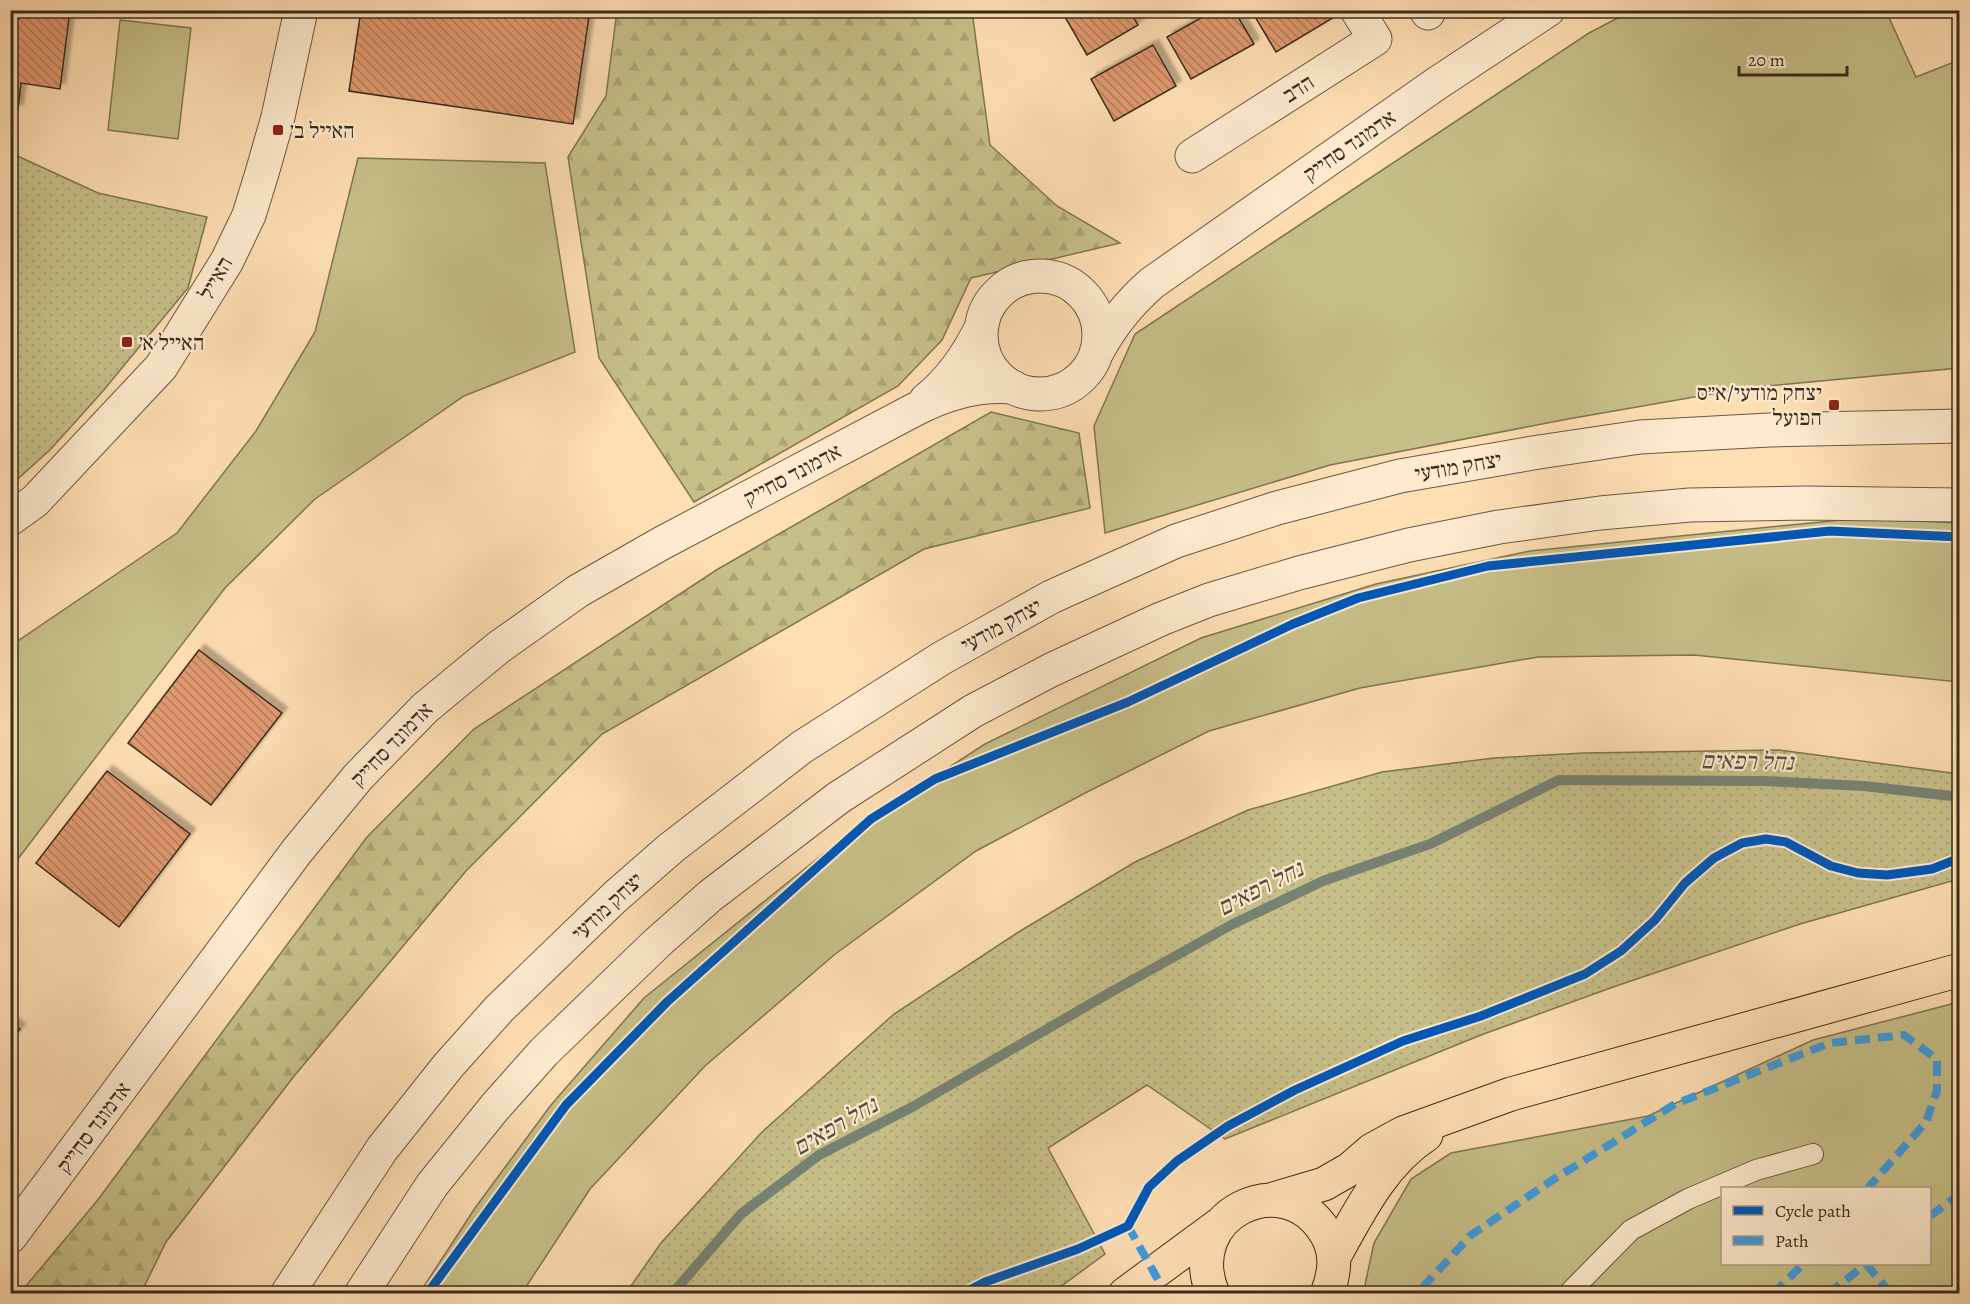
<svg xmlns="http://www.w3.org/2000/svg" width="1970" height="1304" viewBox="0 0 1970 1304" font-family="Alegreya,'Frank Ruhl Libre',serif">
  <defs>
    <pattern id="forest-firs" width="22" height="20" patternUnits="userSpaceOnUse" patternTransform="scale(1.5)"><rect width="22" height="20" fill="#c7bf88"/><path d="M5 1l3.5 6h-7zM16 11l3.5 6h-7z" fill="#aca475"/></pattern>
    <pattern id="park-dots" width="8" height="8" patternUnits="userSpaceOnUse" patternTransform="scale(1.5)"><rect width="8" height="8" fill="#c7bf88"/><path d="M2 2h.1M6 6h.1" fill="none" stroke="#aca475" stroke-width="1.8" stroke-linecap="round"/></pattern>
    <pattern id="building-back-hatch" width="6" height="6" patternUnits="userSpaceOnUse" patternTransform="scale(1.5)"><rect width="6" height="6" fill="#df986f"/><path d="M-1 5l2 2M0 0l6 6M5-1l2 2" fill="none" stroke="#b67c5a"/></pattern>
    <filter id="shadow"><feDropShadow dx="5.5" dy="-5.5" stdDeviation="1.5" flood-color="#0004"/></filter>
  </defs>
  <rect width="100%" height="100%" fill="#fedeb3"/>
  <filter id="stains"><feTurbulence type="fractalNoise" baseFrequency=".00333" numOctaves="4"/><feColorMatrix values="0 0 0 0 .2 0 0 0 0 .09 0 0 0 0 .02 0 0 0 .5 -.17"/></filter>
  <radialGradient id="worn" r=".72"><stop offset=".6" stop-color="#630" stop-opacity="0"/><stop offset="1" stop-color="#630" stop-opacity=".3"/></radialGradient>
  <path fill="#c7bf88" stroke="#807552" stroke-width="1.5" fill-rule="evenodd" d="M 1633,10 L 1886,11 L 1916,77 L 1959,60 L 1959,368 L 1746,388 L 1568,419 L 1330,465 L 1105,533 L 1094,426 L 1135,334 L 1589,33 Z
    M 120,20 L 191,28 L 178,139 L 108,130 Z
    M 358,158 L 545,163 L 575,352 L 464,396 L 315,499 L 225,588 L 11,868 L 11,642 L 19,640 L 177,533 L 256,431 L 315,332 Z
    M 1861,518 L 1959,523 L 1959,682 L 1694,655 L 1538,657 L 1360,688 L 1209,731 L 1089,791 L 976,851 L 834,955 L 705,1066 L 590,1189 L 522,1293 L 419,1294 L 475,1208 L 551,1105 L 644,998 L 858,826 L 985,744 L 1201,638 L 1376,584 L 1530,551 Z
    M 1959,1002 L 1959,1293 L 1363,1294 L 1374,1243 L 1411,1179 L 1451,1153 L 1648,1116 L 1813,1040 ZM 1722,1188 L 1930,1188 L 1930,1264 L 1722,1264 Z"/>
  <path fill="url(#forest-firs)" stroke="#807552" stroke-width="1.5" d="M 617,11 L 972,11 L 990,145 L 1057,206 L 1120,243 L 971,278 L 942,340 L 898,386 L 694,502 L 599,358 L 568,157 L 606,96 Z
    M 991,412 L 1079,433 L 1090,508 L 924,549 L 602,734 L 466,871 L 295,1075 L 166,1242 L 141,1293 L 20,1293 L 97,1201 L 367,837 L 474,729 L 718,569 Z"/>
  <path fill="url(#park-dots)" stroke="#807552" stroke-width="1.5" d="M 11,153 L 98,193 L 207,217 L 188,288 L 103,391 L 51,449 L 11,485 Z
    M 1779,750 L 1959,774 L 1959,879 L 1800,924 L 1616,986 L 1481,1035 L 1225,1139 L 1147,1085 L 1048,1148 L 1105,1254 L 1052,1293 L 626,1293 L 661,1243 L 762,1132 L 894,1014 L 1017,933 L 1135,862 L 1248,810 L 1382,772 L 1494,758 L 1584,753 Z"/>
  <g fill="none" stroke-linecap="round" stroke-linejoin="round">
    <path stroke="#778273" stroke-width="10" d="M 672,1294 L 741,1214 L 819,1155 L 914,1106 L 1111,992 L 1231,925 L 1323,881 L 1430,844 L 1559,780 L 1764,781 L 1864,786 L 1960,797"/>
  </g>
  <path fill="url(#building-back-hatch)" stroke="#3a2b1c" stroke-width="1.5" filter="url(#shadow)" d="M 10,10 L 70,10 L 60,89 L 21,83 L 18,110 L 10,109 Z
    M 361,10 L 590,10 L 573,124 L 349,91 Z
    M 1061,10 L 1129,10 L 1138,25 L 1087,55 Z
    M 1215,10 L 1234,10 L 1254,44 L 1191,79 L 1167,37 Z
    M 1251,10 L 1346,10 L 1276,52 Z
    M 1153,45 L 1176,86 L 1114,121 L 1091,79 Z
    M 199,650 L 282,713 L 211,805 L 128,743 Z
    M 107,771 L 190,834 L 119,927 L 36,863 Z
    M 10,1021 L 20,1029 L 10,1041 Z"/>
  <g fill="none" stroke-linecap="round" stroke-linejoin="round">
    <g stroke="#6b5842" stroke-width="22">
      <path id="service" d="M 1568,1294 L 1631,1230 L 1688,1199 L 1756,1170 L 1813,1154"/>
    </g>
    <g stroke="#6b5842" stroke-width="35">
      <path id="minor" d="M 1426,10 L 1428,13
        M 1192,156 L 1375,39 L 1357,10
        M981 335a59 59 0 1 1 118 0a59 59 0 1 1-118 0Z
        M 1096,354 C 1110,327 1129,303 1152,283 L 1436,84 L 1548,10
        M 926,400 C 951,380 968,355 982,326
        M 10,519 L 35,501 L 161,367 L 227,261 L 249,215 L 262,173 L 278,117 L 301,10
        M 10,1237 L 297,851 L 358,777 L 425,708 L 499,647 L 578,591 L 662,543 L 914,410 C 944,394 978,384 1013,387"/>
    </g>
    <g stroke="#6b5842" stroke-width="35">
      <path id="tertiary" d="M 287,1294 L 382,1149 L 448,1066 L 499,1009 L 615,897 L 671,848 L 802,747 L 942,658 L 1051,597 L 1176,541 L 1277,508 L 1400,476 L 1539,452 L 1640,437 L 1769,430 L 1960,426
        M 361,1294 L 432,1185 L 495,1107 L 544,1052 L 657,943 L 710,896 L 838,798 L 973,711 L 1051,670 L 1161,619 L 1209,600 L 1299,573 L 1409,545 L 1499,527 L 1600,513 L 1690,505 L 1807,503 L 1960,505"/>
    </g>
    <g stroke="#3a2b1c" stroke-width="35">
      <path id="primary" d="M 1270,1200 L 1324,1184 L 1350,1169 L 1372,1150 L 1403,1133 L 1511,1094 L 1960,970
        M 1334,1257 C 1359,1212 1382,1164 1426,1135
        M 1125,1294 L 1220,1224
        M 1213,1294 C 1180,1215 1283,1164 1325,1232 C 1338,1252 1335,1273 1327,1294"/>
    </g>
    <use href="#service" stroke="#feeace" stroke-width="20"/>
    <use href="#minor" stroke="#feeace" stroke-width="33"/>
    <use href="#tertiary" stroke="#feeace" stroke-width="33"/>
    <use href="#primary" stroke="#fedeb3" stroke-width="33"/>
    <path stroke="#3e9cdf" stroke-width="8" stroke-dasharray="15 8" stroke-linecap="butt" d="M 1930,1216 L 1960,1194
      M 1128,1226 L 1166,1294
      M 1866,1264 L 1891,1294
      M 1400,1294 L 1423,1287 L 1471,1235 L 1551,1181 L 1675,1104 L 1830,1043 L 1904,1035 L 1937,1059 L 1937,1091 L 1926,1122 L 1868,1188
      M 1773,1294 L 1803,1264
      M 1828,1294 L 1866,1264"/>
    <g stroke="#feeace" stroke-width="13">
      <path id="cycleway" d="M 427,1294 L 566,1105 L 667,1002 L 871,819 L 935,779 L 1128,702 L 1293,624 L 1358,598 L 1488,566 L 1830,531 L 1960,537
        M 962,1294 L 985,1282 L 1078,1249 L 1128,1226 L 1149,1187 L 1177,1161 L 1228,1126 L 1295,1090 L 1403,1041 L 1481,1016 L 1585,974 L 1621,951 L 1655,920 L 1685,883 L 1714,858 L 1742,843 L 1766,839 L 1786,842 L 1831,866 L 1858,873 L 1887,875 L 1932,869 L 1960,858"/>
    </g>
    <use href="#cycleway" stroke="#0057b8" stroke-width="9"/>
  </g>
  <g fill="#8f2418" stroke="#feeace" stroke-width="2">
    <rect x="272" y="124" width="12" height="12" rx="3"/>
    <rect x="121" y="336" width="12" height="12" rx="3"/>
    <rect x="1828" y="399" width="12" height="12" rx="3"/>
  </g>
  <g text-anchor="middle" stroke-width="4.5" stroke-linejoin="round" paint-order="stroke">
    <g font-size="22" fill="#3a2b1c" stroke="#feeace">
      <text transform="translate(1298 88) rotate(-33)" y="8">הדב</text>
      <text transform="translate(1349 145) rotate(-35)" y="8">אדמונד סחייק</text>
      <text transform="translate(215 278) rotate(-60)" y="8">האייל</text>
      <text transform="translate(1458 466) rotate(-10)" y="8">יצחק מודעי</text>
      <text transform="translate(792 474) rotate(-28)" y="8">אדמונד סחייק</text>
      <text transform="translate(1001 625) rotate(-29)" y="8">יצחק מודעי</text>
      <text transform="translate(391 744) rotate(-46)" y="8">אדמונד סחייק</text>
      <text transform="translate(607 906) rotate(-43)" y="8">יצחק מודעי</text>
      <text transform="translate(93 1127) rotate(-53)" y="8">אדמונד סחייק</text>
    </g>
    <g font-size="22" fill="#3a2b1c" stroke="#feeace" text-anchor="start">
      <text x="290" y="138">האייל ב׳</text>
      <text x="139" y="350">האייל א׳</text>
      <text x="1822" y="400" text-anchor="end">יצחק מודעי/א״ס<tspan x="1822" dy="25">הפועל</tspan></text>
    </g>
    <g font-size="24" font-style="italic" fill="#544f40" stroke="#feeace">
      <text transform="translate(1747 761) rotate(1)" y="8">נחל רפאים</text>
      <text transform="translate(1260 888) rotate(-27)" y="8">נחל רפאים</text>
      <text transform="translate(835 1126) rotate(-30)" y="8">נחל רפאים</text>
    </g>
  </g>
  <rect width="1970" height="1304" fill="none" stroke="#fedeb3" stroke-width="36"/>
  <rect x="12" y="12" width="1946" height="1280" fill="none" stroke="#3a2b1c" stroke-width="3"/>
  <rect x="18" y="18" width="1934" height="1268" fill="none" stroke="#3a2b1c" stroke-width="1.5"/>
  <rect x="1721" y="1187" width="210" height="78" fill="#feeace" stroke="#b09e87" stroke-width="1.5"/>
  <rect x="1733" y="1206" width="30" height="9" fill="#0057b8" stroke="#b09e87" stroke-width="1.5"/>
  <text x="1775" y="1217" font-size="18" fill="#3a2b1c">Cycle path</text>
  <rect x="1733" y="1236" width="30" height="9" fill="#3e9cdf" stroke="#b09e87" stroke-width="1.5"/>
  <text x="1775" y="1247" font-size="18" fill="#3a2b1c">Path</text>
  <path d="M1739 66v9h108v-9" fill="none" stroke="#3a2b1c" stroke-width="3"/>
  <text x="1748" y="66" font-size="18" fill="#3a2b1c" stroke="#feeace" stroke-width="4.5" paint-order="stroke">20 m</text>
  <rect width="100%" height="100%" filter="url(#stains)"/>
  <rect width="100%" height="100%" fill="url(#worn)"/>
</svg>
